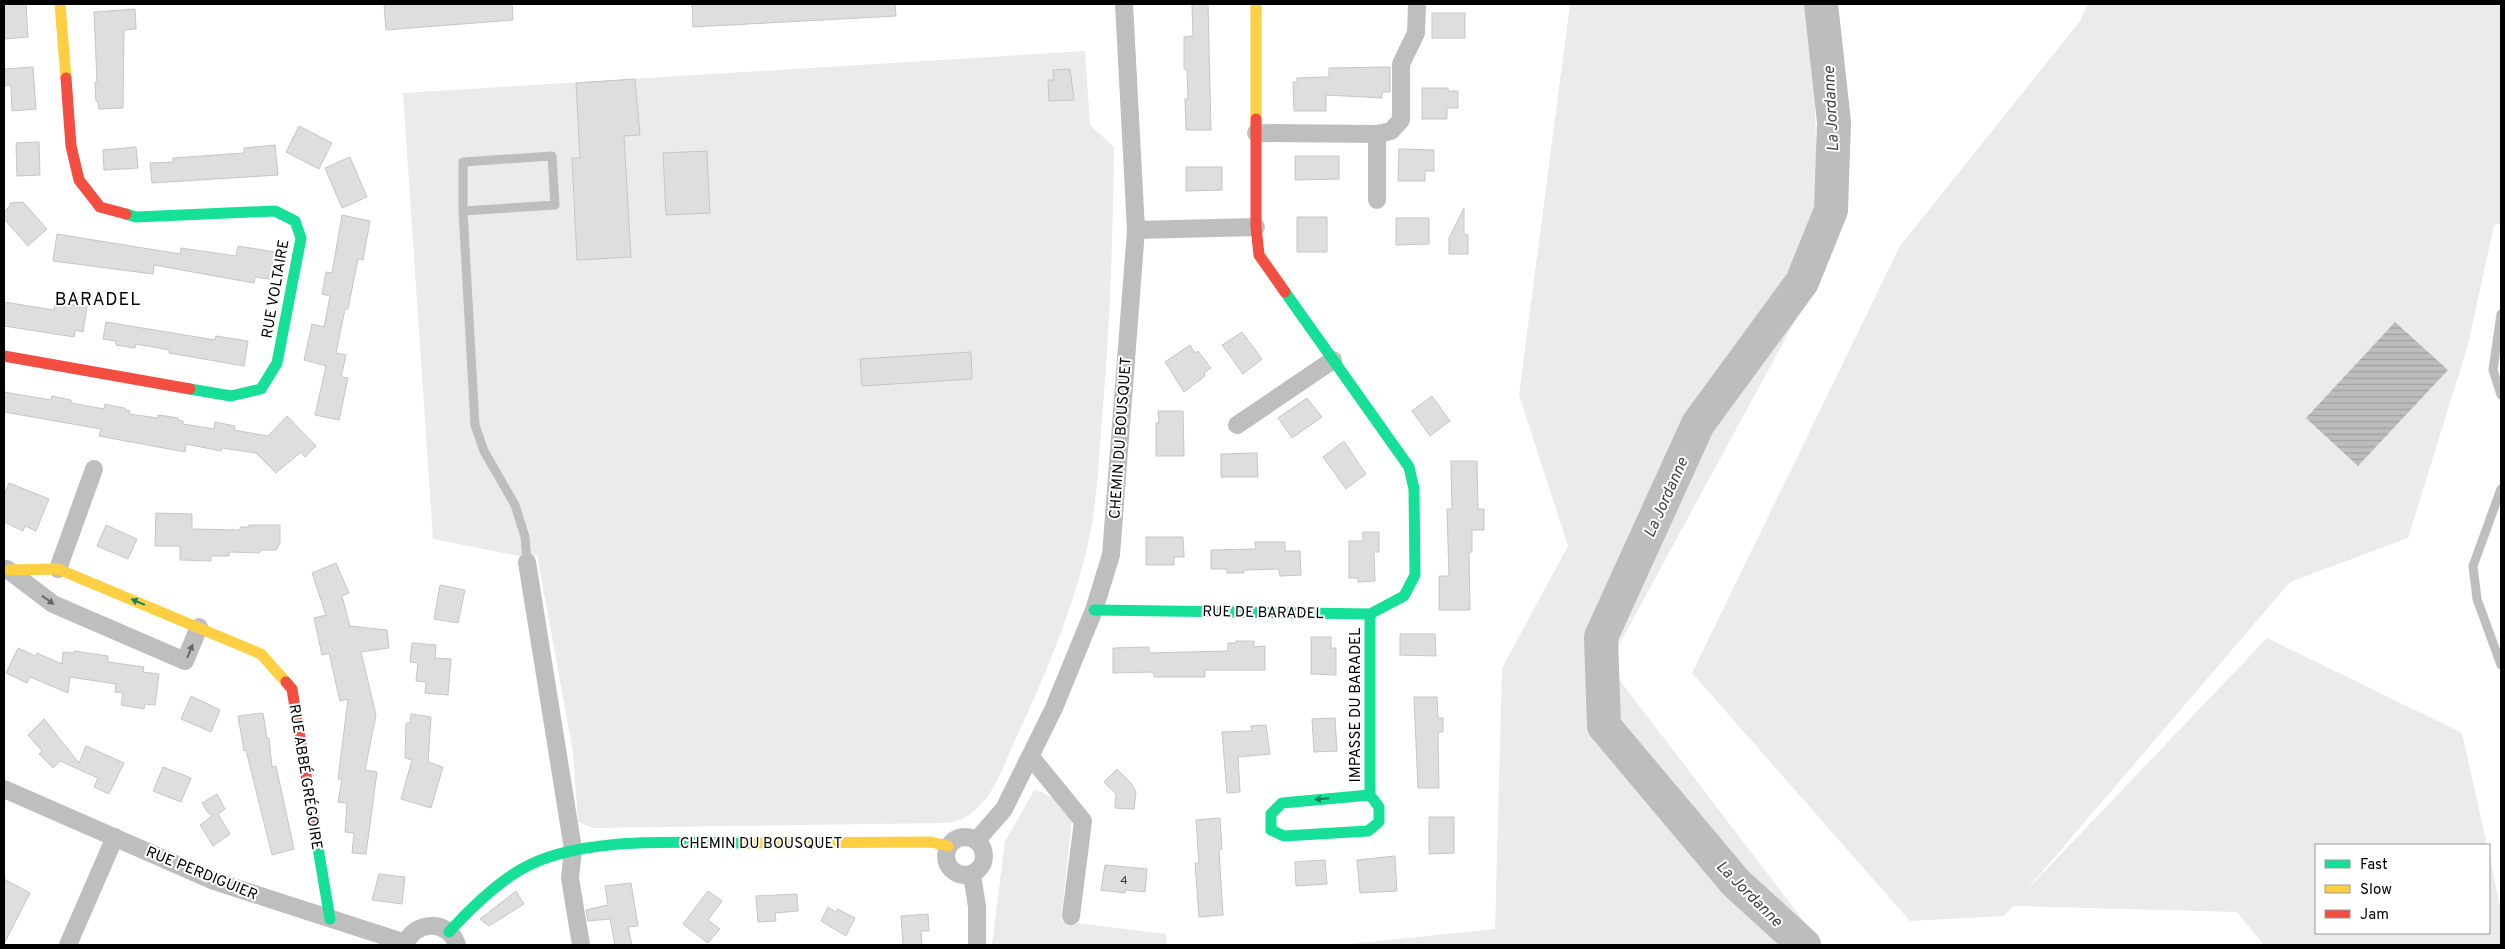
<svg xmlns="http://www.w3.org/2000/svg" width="2505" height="949" viewBox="0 0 2505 949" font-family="Overpass,sans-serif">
  <defs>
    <pattern id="water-rules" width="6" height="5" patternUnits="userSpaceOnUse" patternTransform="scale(1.25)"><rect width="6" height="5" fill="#bdbdbd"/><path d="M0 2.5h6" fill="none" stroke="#a1a1a1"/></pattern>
  </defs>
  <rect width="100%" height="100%" fill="#fff"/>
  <path fill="#ebebeb" d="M 1570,4 L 1811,4 L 1821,273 L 1608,665 L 1822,945 L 1340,945 L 1495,929 L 1502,668 L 1568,546 L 1519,395 Z
    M 2088,4 L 2501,4 L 2501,224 L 2494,225 L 2468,345 L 2408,538 L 2290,582 L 2023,894 L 2267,638 L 2462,733 L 2487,845 L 2316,845 L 2316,933 L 2489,933 L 2489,853 L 2501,911 L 2501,945 L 2264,945 L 2237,912 L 2013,906 L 2004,916 L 1910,921 L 1692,673 L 1900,246 L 2080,21 Z
    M 1085,51 L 1090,125 L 1114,147 C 1113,238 1110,328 1102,419 C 1099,454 1098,489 1092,524 C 1078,599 1047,672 1015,740 C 1001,772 987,818 947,823 L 593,828 L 578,822 L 573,752 L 537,555 L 524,557 L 433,539 L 403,93 Z
    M 1035,789 L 1057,800 L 1072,820 L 1061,921 L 1166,934 L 1167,945 L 992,945 L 1005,841 Z"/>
  <path fill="url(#water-rules)" d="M 2395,322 L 2448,370 L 2358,466 L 2306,418 Z"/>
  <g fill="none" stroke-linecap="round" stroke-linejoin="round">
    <path stroke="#bdbdbd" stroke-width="34" d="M 1804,945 L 1736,883 L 1604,726 L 1601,637 L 1698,424 L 1802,282 L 1831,210 L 1834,122 L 1821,4"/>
  </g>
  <path fill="#dedede" stroke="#c6c6c6" d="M 4,4 L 26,4 L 28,37 L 4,39 Z
    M 384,4 L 512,4 L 513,20 L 386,30 Z
    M 692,4 L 895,4 L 896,16 L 693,27 Z
    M 1192,4 L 1208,4 L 1211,130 L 1186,130 L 1185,99 L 1188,99 L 1187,69 L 1184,69 L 1184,37 L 1193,36 Z
    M 135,9 L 136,29 L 124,30 L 123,108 L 99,109 L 98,101 L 96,101 L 95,82 L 97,82 L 94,12 Z
    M 1432,13 L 1465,13 L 1465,38 L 1432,38 Z
    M 33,67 L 36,109 L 12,111 L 11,85 L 4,86 L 4,69 Z
    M 1390,67 L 1390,92 L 1382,92 L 1382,98 L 1326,95 L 1326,111 L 1294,111 L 1293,82 L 1297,82 L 1297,78 L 1329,77 L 1329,68 Z
    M 1070,69 L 1074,100 L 1049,101 L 1048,80 L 1054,80 L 1053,70 Z
    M 635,79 L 640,135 L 624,136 L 631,257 L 577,260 L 572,158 L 580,158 L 576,83 Z
    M 1422,88 L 1448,88 L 1448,91 L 1458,91 L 1458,108 L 1447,108 L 1447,119 L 1422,119 Z
    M 299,126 L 332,143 L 319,169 L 286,152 Z
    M 39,142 L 40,175 L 17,176 L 16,143 Z
    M 275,145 L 278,175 L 152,183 L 150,163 L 173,162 L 173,158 L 244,153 L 244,148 Z
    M 136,147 L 138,168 L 104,170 L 103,150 Z
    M 1399,149 L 1434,150 L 1434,171 L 1425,171 L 1425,181 L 1398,181 Z
    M 707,151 L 710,213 L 666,215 L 663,153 Z
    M 1295,156 L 1339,156 L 1339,179 L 1295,180 Z
    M 350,157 L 367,197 L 342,208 L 325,168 Z
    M 1186,167 L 1222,167 L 1222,190 L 1186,191 Z
    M 23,202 L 47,229 L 28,246 L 4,219 L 4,212 L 10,206 L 10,203 Z
    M 1464,208 L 1464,234 L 1468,235 L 1468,254 L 1449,254 L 1449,238 Z
    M 342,215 L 370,221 L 363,260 L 358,259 L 348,309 L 345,309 L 336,353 L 346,355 L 341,377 L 348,378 L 339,420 L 315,415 L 326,366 L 304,360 L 312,324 L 324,327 L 330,296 L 322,294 L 326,272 L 332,273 Z
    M 1297,217 L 1327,217 L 1327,252 L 1297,252 Z
    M 1396,218 L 1429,218 L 1429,244 L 1396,245 Z
    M 57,234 L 180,254 L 181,248 L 236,256 L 238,246 L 275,252 L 270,279 L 255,277 L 254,283 L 154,265 L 153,274 L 53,261 Z
    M 4,302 L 54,310 L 55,302 L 87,307 L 83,332 L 75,330 L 74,337 L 4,326 Z
    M 106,322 L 215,340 L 216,336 L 248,341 L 244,366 L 169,353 L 169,350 L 136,344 L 135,348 L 116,345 L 116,341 L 103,339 Z
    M 1242,332 L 1262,359 L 1243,374 L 1222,345 Z
    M 1190,345 L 1195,353 L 1198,351 L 1211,368 L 1204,373 L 1205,376 L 1184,392 L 1165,362 Z
    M 971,352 L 972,379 L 862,386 L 860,359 Z
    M 4,392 L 51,400 L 52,396 L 61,398 L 71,400 L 71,403 L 104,409 L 105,404 L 113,406 L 125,408 L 125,410 L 130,411 L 129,414 L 158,418 L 158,415 L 166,416 L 178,418 L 178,420 L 183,421 L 183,424 L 214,429 L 215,422 L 235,426 L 234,430 L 268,436 L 287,416 L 316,446 L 305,457 L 301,452 L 276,473 L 256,453 L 222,448 L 221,451 L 186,444 L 185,452 L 99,436 L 101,429 L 4,412 Z
    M 1432,396 L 1450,421 L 1430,436 L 1412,411 Z
    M 1307,398 L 1322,417 L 1292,438 L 1278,418 Z
    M 1158,411 L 1183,411 L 1184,456 L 1156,456 L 1156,423 L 1159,423 Z
    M 1344,441 L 1366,474 L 1346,489 L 1323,457 Z
    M 1257,453 L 1258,477 L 1221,477 L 1221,454 Z
    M 1451,461 L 1477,461 L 1478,509 L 1484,509 L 1484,530 L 1472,530 L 1472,552 L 1469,552 L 1470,610 L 1439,610 L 1439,576 L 1449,576 L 1447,509 L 1452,509 Z
    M 9,483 L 49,499 L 36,531 L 25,526 L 23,531 L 4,522 L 4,496 Z
    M 156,513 L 192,514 L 192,529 L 240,530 L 240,527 L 249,527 L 249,525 L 280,525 L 280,543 L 276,550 L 262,550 L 259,553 L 229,552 L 229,556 L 211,556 L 211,561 L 180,560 L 180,546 L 155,546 Z
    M 106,525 L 137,539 L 128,559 L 97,546 Z
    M 1363,532 L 1379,532 L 1379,552 L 1374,552 L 1375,581 L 1358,582 L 1358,578 L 1349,578 L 1349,541 L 1363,541 Z
    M 1146,537 L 1183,537 L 1184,557 L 1174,557 L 1174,565 L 1146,565 Z
    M 1255,542 L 1285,542 L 1285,551 L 1300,551 L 1301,575 L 1280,576 L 1279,569 L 1244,570 L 1244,573 L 1227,573 L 1227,569 L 1211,569 L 1211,550 L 1256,549 Z
    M 336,563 L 349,593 L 342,596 L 350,626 L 387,630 L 389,648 L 361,652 L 376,715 L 365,770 L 377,772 L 366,854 L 352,853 L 354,833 L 345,832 L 347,803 L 338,802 L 342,779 L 338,779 L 348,699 L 340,701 L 329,653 L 322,655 L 314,618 L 326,615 L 312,573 Z
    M 440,585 L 465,590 L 458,623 L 434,619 Z
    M 1400,634 L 1435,634 L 1436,656 L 1400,655 Z
    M 1311,637 L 1331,637 L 1331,648 L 1336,648 L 1336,675 L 1311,674 Z
    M 1236,641 L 1254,641 L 1254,647 L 1265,646 L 1265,670 L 1205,670 L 1205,677 L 1154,677 L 1153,672 L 1113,673 L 1113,648 L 1149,647 L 1149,653 L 1228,651 L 1228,643 L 1236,643 Z
    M 412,643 L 436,645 L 435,658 L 451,659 L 448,695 L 425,693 L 426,682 L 416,681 L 418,663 L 410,662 Z
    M 18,648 L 35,656 L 37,653 L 62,664 L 63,652 L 74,653 L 74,651 L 108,656 L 108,662 L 144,667 L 143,672 L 159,674 L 155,705 L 145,704 L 144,709 L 121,705 L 123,693 L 115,692 L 116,684 L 70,677 L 68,693 L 30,677 L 27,683 L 6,673 Z
    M 191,696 L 220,710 L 211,732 L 181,719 Z
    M 1414,697 L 1437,697 L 1438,718 L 1443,718 L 1443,732 L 1438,732 L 1439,788 L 1418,788 Z
    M 263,713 L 267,739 L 269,738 L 272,767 L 276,766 L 294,849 L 272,855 L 246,750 L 244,751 L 238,716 Z
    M 411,714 L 431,717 L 428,762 L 443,767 L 431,808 L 401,799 L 412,760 L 405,758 L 406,723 L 410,723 Z
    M 1335,718 L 1337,751 L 1314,752 L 1312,719 Z
    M 44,719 L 79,763 L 86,746 L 124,763 L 109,794 L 94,787 L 98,778 L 60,761 L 53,768 L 39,754 L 42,751 L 28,735 Z
    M 1266,725 L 1270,754 L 1238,757 L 1240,792 L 1227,793 L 1222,732 L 1252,731 L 1251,726 Z
    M 163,767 L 191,778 L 181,802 L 153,791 Z
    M 1117,769 L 1131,783 L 1136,792 L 1134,809 L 1115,808 L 1116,794 L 1104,782 Z
    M 217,794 L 225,809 L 218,814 L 230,834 L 213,846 L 200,825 L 213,815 L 208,813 L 202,803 Z
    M 1429,817 L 1454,817 L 1454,853 L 1429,854 Z
    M 1220,818 L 1222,849 L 1219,850 L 1223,915 L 1199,917 L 1195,863 L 1199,863 L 1196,820 Z
    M 1395,856 L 1397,891 L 1360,893 L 1357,860 Z
    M 1325,860 L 1327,884 L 1296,886 L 1295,862 Z
    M 1105,865 L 1147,869 L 1145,892 L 1125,890 L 1125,893 L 1101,890 Z
    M 379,874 L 405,877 L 402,904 L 372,900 Z
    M 4,879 L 30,893 L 4,944 Z
    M 631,883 L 638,926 L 628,927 L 632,945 L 615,945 L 610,919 L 588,921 L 586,910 L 608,905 L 605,886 Z
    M 516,891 L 524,904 L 489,926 L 480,919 Z
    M 708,891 L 722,901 L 708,920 L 720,929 L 708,943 L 683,924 Z
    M 797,894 L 798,911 L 775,913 L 776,921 L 758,922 L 756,896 Z
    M 828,907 L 836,912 L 838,909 L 855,918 L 846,936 L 821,921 Z
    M 928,914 L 929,931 L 921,931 L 922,945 L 903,945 L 901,916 Z"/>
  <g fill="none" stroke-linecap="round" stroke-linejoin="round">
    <path stroke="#bebebe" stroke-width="9" d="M 463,211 L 463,162 L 552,156 L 555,205 L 463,211 L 475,425 L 484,451 L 515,505 L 525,537 L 527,562
      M 2501,314 L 2493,370 L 2501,395
      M 2501,489 L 2473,566 L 2477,599 L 2501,665"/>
    <path stroke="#bebebe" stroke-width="18" d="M 1256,133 L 1377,134 L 1391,131 L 1401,120 L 1401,64 L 1416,33 L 1417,4
      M 1377,134 L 1377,200
      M 1136,230 L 1256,227
      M 1237,425 L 1333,360
      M 527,562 L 573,849 L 570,878 L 581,945
      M 7,569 L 53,604 L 185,661 L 199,627
      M 58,569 L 94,469
      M 1030,756 L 1083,821 L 1071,916
      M 4,789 L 214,881 L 406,943
      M946 856a19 19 0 1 1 38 0a19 19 0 1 1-38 0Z
      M 977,840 L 1004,809 L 1054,708 L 1094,610 L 1111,555 L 1136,230 L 1124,4
      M 972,874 L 977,907 L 977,945
      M 68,945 L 115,837
      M 405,945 C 414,920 449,919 457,945"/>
    <path stroke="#16e098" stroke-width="11" d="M 126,214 L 136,217 L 275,211 L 295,221 L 301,238 L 277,363 L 261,389 L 231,396 L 190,389
      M 1094,610 L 1370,614 L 1404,596 L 1415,575 L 1414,489 L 1409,467 L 1285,292
      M 1370,614 L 1370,795 L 1379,807 L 1379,822 L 1368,831 L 1284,836 L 1271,830 L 1271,814 L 1282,803 L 1370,795
      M 316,836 L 330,919
      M 449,932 C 470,909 493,886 520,870 C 578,835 681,843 748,843"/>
    <path stroke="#ffcf43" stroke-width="11" d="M 60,4 L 66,78
      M 1256,4 L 1256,119
      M 9,570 L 58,569 L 261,654 L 286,682
      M 748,843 L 931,842 L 948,846"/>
    <path stroke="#f24e42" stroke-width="11" d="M 66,78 L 71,146 L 79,180 L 100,207 L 126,214
      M 1256,119 L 1256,227 L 1259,255 L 1285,292
      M 4,356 L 190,389
      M 286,682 L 292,689 L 316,836"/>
  </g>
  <defs><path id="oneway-solid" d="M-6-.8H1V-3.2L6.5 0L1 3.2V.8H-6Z" transform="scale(1.25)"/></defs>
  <g fill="#686868">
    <use href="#oneway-solid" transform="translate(48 600) rotate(36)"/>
    <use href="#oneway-solid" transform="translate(190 651) rotate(-68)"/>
  </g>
  <g fill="#0d865b">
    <use href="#oneway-solid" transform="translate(138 602) rotate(-157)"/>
    <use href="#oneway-solid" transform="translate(1322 799) rotate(175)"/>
  </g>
  <g text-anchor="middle" stroke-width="4" stroke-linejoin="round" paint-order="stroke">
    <g font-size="12" fill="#383838">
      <text x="1124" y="884">4</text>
    </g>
    <g font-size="15" fill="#000" stroke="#fff">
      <text transform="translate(275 289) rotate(-80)" y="5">RUE VOLTAIRE</text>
      <text transform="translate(1120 438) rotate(-86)" y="5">CHEMIN DU BOUSQUET</text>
      <text transform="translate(1263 612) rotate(1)" y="5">RUE DE BARADEL</text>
      <text transform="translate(1355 705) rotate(-90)" y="5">IMPASSE DU BARADEL</text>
      <text transform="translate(306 777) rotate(81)" y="5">RUE ABBÉ GRÉGOIRE</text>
      <text x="761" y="848">CHEMIN DU BOUSQUET</text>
      <text transform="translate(202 873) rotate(22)" y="5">RUE PERDIGUIER</text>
    </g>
    <g font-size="16" font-style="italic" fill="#424242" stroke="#fff">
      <text transform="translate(1830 109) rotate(-93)" y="6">La Jordanne</text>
      <text transform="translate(1665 497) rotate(-66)" y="6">La Jordanne</text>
      <text transform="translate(1750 893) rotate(45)" y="6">La Jordanne</text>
    </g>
    <g font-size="18" letter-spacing="1" fill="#000" stroke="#fff">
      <text x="98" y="305">BARADEL</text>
    </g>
  </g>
  <rect width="2505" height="949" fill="none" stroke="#000000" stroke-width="10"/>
  <rect x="2315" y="844" width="175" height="90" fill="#ffffff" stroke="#999999"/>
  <rect x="2325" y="860" width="25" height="8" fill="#16e098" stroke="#999999"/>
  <text x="2360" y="869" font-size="15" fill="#000000">Fast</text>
  <rect x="2325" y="885" width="25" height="8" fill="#ffcf43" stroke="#999999"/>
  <text x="2360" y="894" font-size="15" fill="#000000">Slow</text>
  <rect x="2325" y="910" width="25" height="8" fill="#f24e42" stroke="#999999"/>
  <text x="2360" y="919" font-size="15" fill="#000000">Jam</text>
</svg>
